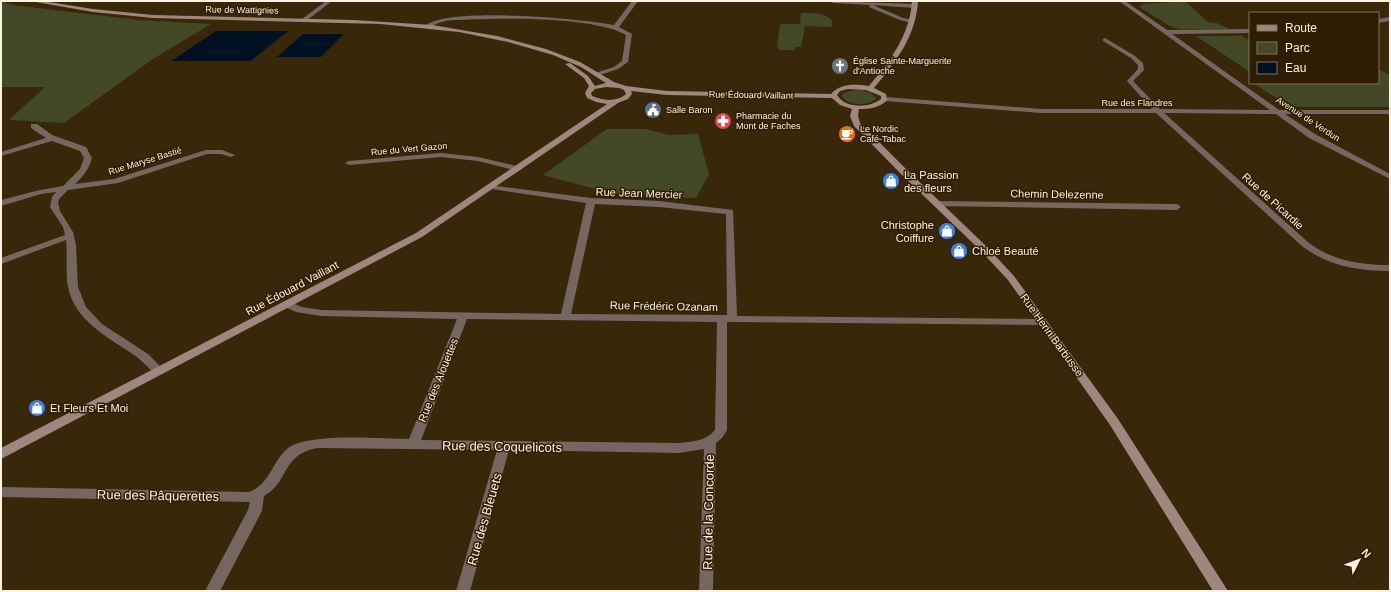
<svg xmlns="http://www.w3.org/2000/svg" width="1391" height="592" viewBox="0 0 1391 592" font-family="Helvetica,sans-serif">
  <rect width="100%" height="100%" fill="#39270a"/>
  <path fill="#434926" d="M 1,1 L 13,5 L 138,20 L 211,24 L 153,59 L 64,123 L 9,120 L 45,87 L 1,87 Z
    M 1185,1 L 1208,22 L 1217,23 L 1229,29 L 1179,29 L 1170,26 L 1139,7 L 1143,4 Z
    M 801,13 C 811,13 824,12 832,20 L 832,27 L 805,26 L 801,47 L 795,47 L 795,50 L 779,50 L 777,46 L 780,24 L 800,24 Z
    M 1196,36 L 1242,36 L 1250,41 L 1250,72 Z
    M 1378,69 L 1390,75 L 1390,107 L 1298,107 L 1284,103 L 1253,83 L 1378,83 Z
    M 861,90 L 871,93 L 876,98 L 875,100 C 866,106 848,106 842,96 L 842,94 L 849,91 Z
    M 607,129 L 645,129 L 670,135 L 698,134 L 709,174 L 696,198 L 618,195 L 543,175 Z"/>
  <path fill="#001124" d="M 216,31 L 288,31 L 251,61 L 171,61 Z
    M 303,34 L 344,34 L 321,57 L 277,57 Z"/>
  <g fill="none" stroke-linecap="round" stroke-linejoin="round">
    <path fill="#766660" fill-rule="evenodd" d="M 326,1 L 332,1 L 306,21 L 302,21 L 302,19 Z
      M 632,1 L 638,1 L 619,27 L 632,34 L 628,62 L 618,69 L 597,76 L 594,74 L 595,73 L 614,67 L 622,61 L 626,35 C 593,16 500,18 460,20 C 454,20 447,20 442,22 C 436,23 430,29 425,26 C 448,6 583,19 614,25 Z
      M 830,1 L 915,4 L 918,6 L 915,8 L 873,5 L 903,18 L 914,20 L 914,22 L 912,23 L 900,20 L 869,7 L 870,5 L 833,3 Z
      M 1119,1 L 1125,1 L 1167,30 L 1250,29 L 1250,33 L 1172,34 L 1279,110 L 1390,110 L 1390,114 L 1285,114 L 1315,134 L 1390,174 L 1390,179 L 1309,138 L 1276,114 L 1164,113 L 1309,243 C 1334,261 1360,265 1390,265 L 1390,271 C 1358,271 1329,266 1303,247 L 1156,113 L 1041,113 L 885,101 L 882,99 L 885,97 L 1041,109 L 1152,109 L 1127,81 L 1138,69 L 1138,65 L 1131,58 L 1103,41 L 1103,39 L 1105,38 L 1135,56 L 1143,63 L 1144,70 L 1133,81 L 1160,109 L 1270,110 Z
      M 1390,17 L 1390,21 L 1378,23 L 1378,19 Z
      M 31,124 L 37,124 L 52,135 L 86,147 L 92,158 C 89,169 83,177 75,184 L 114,179 L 206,150 L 222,150 L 235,155 L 231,157 L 221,154 L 207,154 L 118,183 L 68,190 L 60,198 L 58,202 L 60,211 L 73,232 L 76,245 L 78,287 L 86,307 L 102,324 L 148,354 L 165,371 L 163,374 L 155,374 C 149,368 143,362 137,357 C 110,338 75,322 68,287 C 65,271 68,256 66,240 L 1,264 L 1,258 L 65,235 L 63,227 L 50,207 L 52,197 L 56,192 L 41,194 L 1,206 L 1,200 L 40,190 L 63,186 L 80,169 L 84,158 L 80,151 L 52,141 L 1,156 L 1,152 L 46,138 L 31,128 Z
      M 441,153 L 478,157 L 521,167 L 522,169 L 518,171 L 478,161 L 441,157 L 349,165 L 345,163 L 349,161 Z
      M 489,185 L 591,198 L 659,201 L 733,210 L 737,316 L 1043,319 L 1048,322 L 1043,325 L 727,322 L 727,430 L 722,438 L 716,443 L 713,591 L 699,591 L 704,449 L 679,453 L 509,450 L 470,591 L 456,591 L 497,450 L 317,448 C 281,455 290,481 264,496 L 262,511 L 220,591 L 205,591 L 248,510 L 250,502 L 1,497 L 1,487 L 249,492 C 270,484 272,462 287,449 C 307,432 381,439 409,439 L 457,319 L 321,316 L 296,312 L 283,306 L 282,304 L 287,301 L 302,307 L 321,310 L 561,314 L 586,203 L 492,189 L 488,187 ZM 595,204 L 659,207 L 726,214 L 727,315 L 571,314 ZM 467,319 L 717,322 L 715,430 C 706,441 692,442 679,443 L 421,440 Z
      M 938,201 L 1177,204 L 1181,207 L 1177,210 L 935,206 L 934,204 Z"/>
    <path fill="#a0867e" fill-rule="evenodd" d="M 30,1 L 42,1 L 93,9 L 153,15 L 354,20 L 432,25 L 497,36 L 546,49 L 580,62 L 614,82 L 626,86 L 667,91 L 831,94 C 840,83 856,84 869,86 C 890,61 910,35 912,1 L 918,1 C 916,36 896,62 874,88 L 886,94 L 887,100 C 880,108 869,109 859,109 L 858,116 L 860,123 L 907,170 L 987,247 L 1014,276 L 1118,419 L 1228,591 L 1213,591 L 1110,425 L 1008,280 L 981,251 L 901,174 L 854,126 L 850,116 L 852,109 L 840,105 L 832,98 L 667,95 L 631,91 L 632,94 L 628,99 L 618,103 L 422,237 L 1,459 L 1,448 L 416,233 L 607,104 L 596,102 L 587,98 L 585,93 L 589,86 L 584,78 L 565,64 L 570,63 L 588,76 L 595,86 L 606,83 L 581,67 L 553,55 L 508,42 L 459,32 L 380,24 L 153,18 L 93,12 ZM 606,87 L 619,88 L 624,90 L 626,94 C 617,102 603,101 592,96 L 591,93 L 595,89 ZM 848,89 L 866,90 L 881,96 L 881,99 C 870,108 845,109 837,95 L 840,91 Z"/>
  </g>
  <defs>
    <g id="church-disc" transform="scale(0.9)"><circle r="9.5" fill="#6b7280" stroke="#2f1d02"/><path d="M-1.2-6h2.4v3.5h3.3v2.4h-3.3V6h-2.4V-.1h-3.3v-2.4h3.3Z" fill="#fff"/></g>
    <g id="civic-disc" transform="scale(0.9)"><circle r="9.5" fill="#5c6f8a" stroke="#2f1d02"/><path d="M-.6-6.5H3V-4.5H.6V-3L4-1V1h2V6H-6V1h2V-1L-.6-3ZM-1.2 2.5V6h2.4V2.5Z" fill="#fff"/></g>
    <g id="pharmacy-disc" transform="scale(0.9)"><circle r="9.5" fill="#e0444e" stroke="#2f1d02"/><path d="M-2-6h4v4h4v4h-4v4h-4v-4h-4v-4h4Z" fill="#fff"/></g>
    <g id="cafe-disc" transform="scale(0.9)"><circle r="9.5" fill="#e8710a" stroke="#2f1d02"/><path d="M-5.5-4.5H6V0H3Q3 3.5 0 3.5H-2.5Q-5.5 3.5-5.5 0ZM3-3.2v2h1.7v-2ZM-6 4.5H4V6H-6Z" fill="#fff"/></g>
    <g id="shop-disc" transform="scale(0.9)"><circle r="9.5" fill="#3f7fe0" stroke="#2f1d02"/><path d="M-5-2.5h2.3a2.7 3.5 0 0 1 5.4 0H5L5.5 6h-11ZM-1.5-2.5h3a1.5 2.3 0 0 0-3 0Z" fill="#fff"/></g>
  </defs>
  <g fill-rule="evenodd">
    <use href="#church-disc" x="840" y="66"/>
    <use href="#civic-disc" x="653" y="110"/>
    <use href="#pharmacy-disc" x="723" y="121"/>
    <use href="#cafe-disc" x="847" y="134"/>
    <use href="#shop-disc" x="891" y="181"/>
    <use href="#shop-disc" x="947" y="231"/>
    <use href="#shop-disc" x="959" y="251"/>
    <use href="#shop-disc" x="37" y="408"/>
  </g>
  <g text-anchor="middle" stroke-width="3" stroke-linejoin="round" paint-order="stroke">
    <g font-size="9" fill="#fef2e2" stroke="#2f1d02">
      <text transform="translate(242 10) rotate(1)" y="3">Rue de Wattignies</text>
      <text transform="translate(751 95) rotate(1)" y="3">Rue Édouard Vaillant</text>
      <text x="1137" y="106">Rue des Flandres</text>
      <text transform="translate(1308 119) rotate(33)" y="3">Avenue de Verdun</text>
      <text transform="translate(409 149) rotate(-5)" y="3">Rue du Vert Gazon</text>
      <text transform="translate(145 161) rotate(-17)" y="3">Rue Maryse Bastié</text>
    </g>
    <g font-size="9" fill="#fef2e2" stroke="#2f1d02" text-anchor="start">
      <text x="853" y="64">Église Sainte-Marguerite<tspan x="853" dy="10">d'Antioche</tspan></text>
      <text x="666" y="113">Salle Baron</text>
      <text x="736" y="119">Pharmacie du<tspan x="736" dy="10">Mont de Faches</tspan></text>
      <text x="860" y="132">Le Nordic<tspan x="860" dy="10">Café-Tabac</tspan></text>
    </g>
    <g font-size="11" fill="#fef2e2" stroke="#2f1d02" text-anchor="start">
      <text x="904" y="179">La Passion<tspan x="904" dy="13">des fleurs</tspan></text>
      <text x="934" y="229" text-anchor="end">Christophe<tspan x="934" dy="13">Coiffure</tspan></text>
      <text x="972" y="255">Chloé Beauté</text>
      <text x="50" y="412">Et Fleurs Et Moi</text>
    </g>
    <g font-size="11" fill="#fef2e2" stroke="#2f1d02">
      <text transform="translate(639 193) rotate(2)" y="4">Rue Jean Mercier</text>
      <text transform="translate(1057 194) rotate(1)" y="4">Chemin Delezenne</text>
      <text transform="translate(1273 201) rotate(42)" y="4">Rue de Picardie</text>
      <text transform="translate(292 288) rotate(-28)" y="4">Rue Édouard Vaillant</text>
      <text transform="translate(664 306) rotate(1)" y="4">Rue Frédéric Ozanam</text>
      <text transform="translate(1052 335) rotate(54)" y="4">Rue Henri Barbusse</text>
      <text transform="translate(438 380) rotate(-68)" y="4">Rue des Alouettes</text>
    </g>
    <g font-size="13" fill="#fef2e2" stroke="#2f1d02">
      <text transform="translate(502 446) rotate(1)" y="5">Rue des Coquelicots</text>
      <text transform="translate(158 495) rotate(1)" y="5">Rue des Pâquerettes</text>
      <text transform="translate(708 512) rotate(-89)" y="5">Rue de la Concorde</text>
      <text transform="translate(484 519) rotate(-74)" y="5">Rue des Bleuets</text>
    </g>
  </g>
  <rect width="1391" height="592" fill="none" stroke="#fef2e2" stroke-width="4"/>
  <rect x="1249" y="12" width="130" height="72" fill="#2f1d02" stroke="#82725c"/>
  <rect x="1257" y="25" width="20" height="6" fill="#a0867e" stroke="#82725c"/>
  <text x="1285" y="32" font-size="12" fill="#fef2e2">Route</text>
  <rect x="1257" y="42" width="20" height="12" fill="#434926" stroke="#82725c"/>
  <text x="1285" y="52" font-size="12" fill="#fef2e2">Parc</text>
  <rect x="1257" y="62" width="20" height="12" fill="#001124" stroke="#82725c"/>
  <text x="1285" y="72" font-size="12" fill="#fef2e2">Eau</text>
  <g transform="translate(1359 560) rotate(48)" stroke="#2f1d02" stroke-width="3" paint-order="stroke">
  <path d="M0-3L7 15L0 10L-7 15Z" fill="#fef2e2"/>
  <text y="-6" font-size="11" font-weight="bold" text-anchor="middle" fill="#fef2e2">N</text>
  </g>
</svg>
